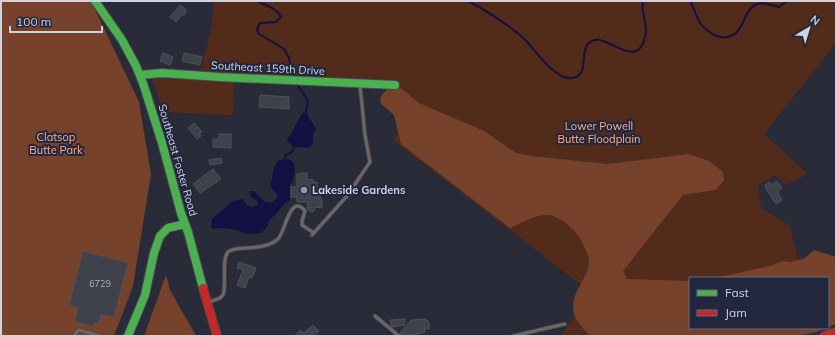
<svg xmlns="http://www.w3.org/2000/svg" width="837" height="337" viewBox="0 0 837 337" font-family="Mulish,sans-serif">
  <rect width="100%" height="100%" fill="#292b38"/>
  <path fill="#522b1a" d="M 214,1 L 836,1 L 836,43 L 764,134 L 808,174 L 785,185 L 775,175 L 758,185 L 761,208 L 790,226 L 802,278 L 690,278 L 690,328 L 814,328 L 783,336 L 560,336 L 593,294 L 393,140 L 406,123 L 380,102 L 391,88 L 396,85 L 387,80 L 201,72 L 212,23 Z
    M 152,78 L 234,81 L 233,115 L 163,112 Z"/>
  <path fill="#77422b" d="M 1,1 L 91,1 L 139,102 L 151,174 L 133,286 L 114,336 L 1,336 Z
    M 398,86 L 419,103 L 484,131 L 516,153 L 531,156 L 608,164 L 689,154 L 709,161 L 723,172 L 724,181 L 715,190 L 683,195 L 623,271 L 627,279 L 690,281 L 690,328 L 826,328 L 814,333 L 793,336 L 590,336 C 583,328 573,319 573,308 C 573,290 588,278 589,262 C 590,257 581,239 577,234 C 572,227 556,214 547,215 C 534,215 522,223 510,228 L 401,144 L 394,115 L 381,104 L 380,98 C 385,90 389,88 398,86 Z
    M 814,250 L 836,257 L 836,324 L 828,327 L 828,278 L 715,278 L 770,266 L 783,261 L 791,262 L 805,258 Z
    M 166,275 L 170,290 L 196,336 L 144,336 Z"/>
  <path fill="#121141" d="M 306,112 L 316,129 L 313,134 L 313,144 L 309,148 L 297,147 L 294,148 L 287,140 L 293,131 L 302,113 Z
    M 289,159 L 294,163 L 295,171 L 292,184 L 290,184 L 290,200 L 285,203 L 275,215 L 270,219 L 266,228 L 261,233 L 248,234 L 232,229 L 222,228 L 214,229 L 211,227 L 212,219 L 233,201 L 243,199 L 247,205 L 253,207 L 258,205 L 257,201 L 250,196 L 250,191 L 254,191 L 265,202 L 271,203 L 278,197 C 276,191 273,191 271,187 C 269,183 272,181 272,178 C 274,169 273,167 279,160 L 284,160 Z"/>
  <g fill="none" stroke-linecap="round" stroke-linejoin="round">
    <path stroke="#121141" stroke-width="2" d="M 257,1 C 266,6 276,7 281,17 L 276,22 L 260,23 L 257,29 L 259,34 L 284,49 L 289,58 L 293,78
      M 468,1 C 482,8 497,18 510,27 C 516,32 523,37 528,43 C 537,53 557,81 572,78 C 593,75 575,44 595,40 C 610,37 637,70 645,37 C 649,24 640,13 643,1
      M 690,1 C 694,8 696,17 701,24 C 709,34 724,43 736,33 C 744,26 745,10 755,5 C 762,1 771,5 779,7 L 787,1
      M 295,82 L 303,93 L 308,101 L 306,112
      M 284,160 L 286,155 L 292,152 L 294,148"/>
  </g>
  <path fill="#3f414b" stroke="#50515d" d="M 180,5 L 187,11 L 184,15 L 183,14 L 176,22 L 170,17 Z
    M 163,53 L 173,57 L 170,65 L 160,61 Z
    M 184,53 L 202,57 L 200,65 L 182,61 Z
    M 260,95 L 289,97 L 289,109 L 259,107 Z
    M 194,123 L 202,132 L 199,134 L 201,136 L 197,139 L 188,128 Z
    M 219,134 L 231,134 L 231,148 L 213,147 L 213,139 L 219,139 Z
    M 221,158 L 222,163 L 210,165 L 209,160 Z
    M 213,169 L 221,179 L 200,193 L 193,184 Z
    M 307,173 L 307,179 L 313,180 L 312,182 L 317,182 L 317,195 L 320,196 L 322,200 L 322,208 L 315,207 L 314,211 L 311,212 L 307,209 L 308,202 L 297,202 L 297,197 L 291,197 L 291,187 L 297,187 L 297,174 Z
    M 777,181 L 782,188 L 778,191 L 779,193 L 778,194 L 782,200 L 776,204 L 766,189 L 765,185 L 769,182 L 771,185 Z
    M 83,251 L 128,263 L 114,317 L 101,315 L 99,324 L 94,323 L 93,327 L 75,321 L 78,308 L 69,305 Z
    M 239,262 L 256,268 L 252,278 L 249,277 L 245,288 L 237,285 L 243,270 L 237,268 Z
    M 405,319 L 405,325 L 392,327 L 391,326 L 390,320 Z
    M 426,319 L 429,322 L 429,329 L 424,329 L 425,332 L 411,336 L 402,336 L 400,333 L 411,320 Z
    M 313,325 L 319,331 L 313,336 L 295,336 L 300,330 L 304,333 Z"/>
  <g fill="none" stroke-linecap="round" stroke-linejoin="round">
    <g stroke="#454752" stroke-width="4.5">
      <path id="lane" d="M 312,235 L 347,196 L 370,162 L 365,135 L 360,85
        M 209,302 L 220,298 L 223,295 C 227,284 221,260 228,252 C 235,245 264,252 278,239 C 285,233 290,192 305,211 L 302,221 L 302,225 L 314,233
        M 375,316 L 399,336
        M 75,336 L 76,332 L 79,330 L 100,336
        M 513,336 L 565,324"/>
    </g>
    <g stroke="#454752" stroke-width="10">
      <path id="fast" d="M 95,1 L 122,40 L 136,66 L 143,83 L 162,143 L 181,213 L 188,232 L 203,288
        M 140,75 L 162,73 L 219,77 L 395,85
        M 128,336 L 145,295 L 154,253 L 160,236 L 168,228 L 185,224"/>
    </g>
    <g stroke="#454752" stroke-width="10">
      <path id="jam" d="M 203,288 L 217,336
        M 824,336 L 836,332"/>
    </g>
    <use href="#lane" stroke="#6e6664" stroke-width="3"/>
    <use href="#fast" stroke="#4caf50" stroke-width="8"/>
    <use href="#jam" stroke="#c62828" stroke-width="8"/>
  </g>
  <circle fill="#9598a6" stroke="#23273e" stroke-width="1.5" cx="304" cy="190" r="4"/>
  <g text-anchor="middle" stroke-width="4" stroke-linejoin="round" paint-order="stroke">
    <g font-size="9" fill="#abaebc">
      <text x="100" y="287">6729</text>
    </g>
    <g font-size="11" fill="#cfd2e2" stroke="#23273e">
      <text transform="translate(268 68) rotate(3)" y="4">Southeast 159th Drive</text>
      <text transform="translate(178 160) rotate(74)" y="4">Southeast Foster Road</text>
    </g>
    <g font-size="11" fill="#fbb08f" stroke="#23273e">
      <text x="599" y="130">Lower Powell<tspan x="599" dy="13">Butte Floodplain</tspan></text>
      <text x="56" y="141">Clatsop<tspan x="56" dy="13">Butte Park</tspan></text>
    </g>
    <g font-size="11" font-weight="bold" fill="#cfd2e2" stroke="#23273e" text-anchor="start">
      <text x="312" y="194">Lakeside Gardens</text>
    </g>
  </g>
  <rect width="837" height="337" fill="none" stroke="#cfd2e2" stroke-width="4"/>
  <rect x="689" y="277" width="140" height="52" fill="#23273e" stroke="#686b80"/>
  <rect x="697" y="290" width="20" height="6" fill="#4caf50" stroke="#686b80"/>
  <text x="725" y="297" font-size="12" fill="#cfd2e2">Fast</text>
  <rect x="697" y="310" width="20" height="6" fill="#c62828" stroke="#686b80"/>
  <text x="725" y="317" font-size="12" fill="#cfd2e2">Jam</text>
  <g transform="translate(809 28) rotate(38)" stroke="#23273e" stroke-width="3" paint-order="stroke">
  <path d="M0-3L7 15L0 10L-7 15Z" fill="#cfd2e2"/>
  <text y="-6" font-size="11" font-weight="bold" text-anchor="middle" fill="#cfd2e2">N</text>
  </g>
  <path d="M10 26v6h92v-6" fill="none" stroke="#cfd2e2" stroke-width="2"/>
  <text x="16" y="26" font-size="12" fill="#cfd2e2" stroke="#23273e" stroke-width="3" paint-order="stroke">100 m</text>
</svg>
